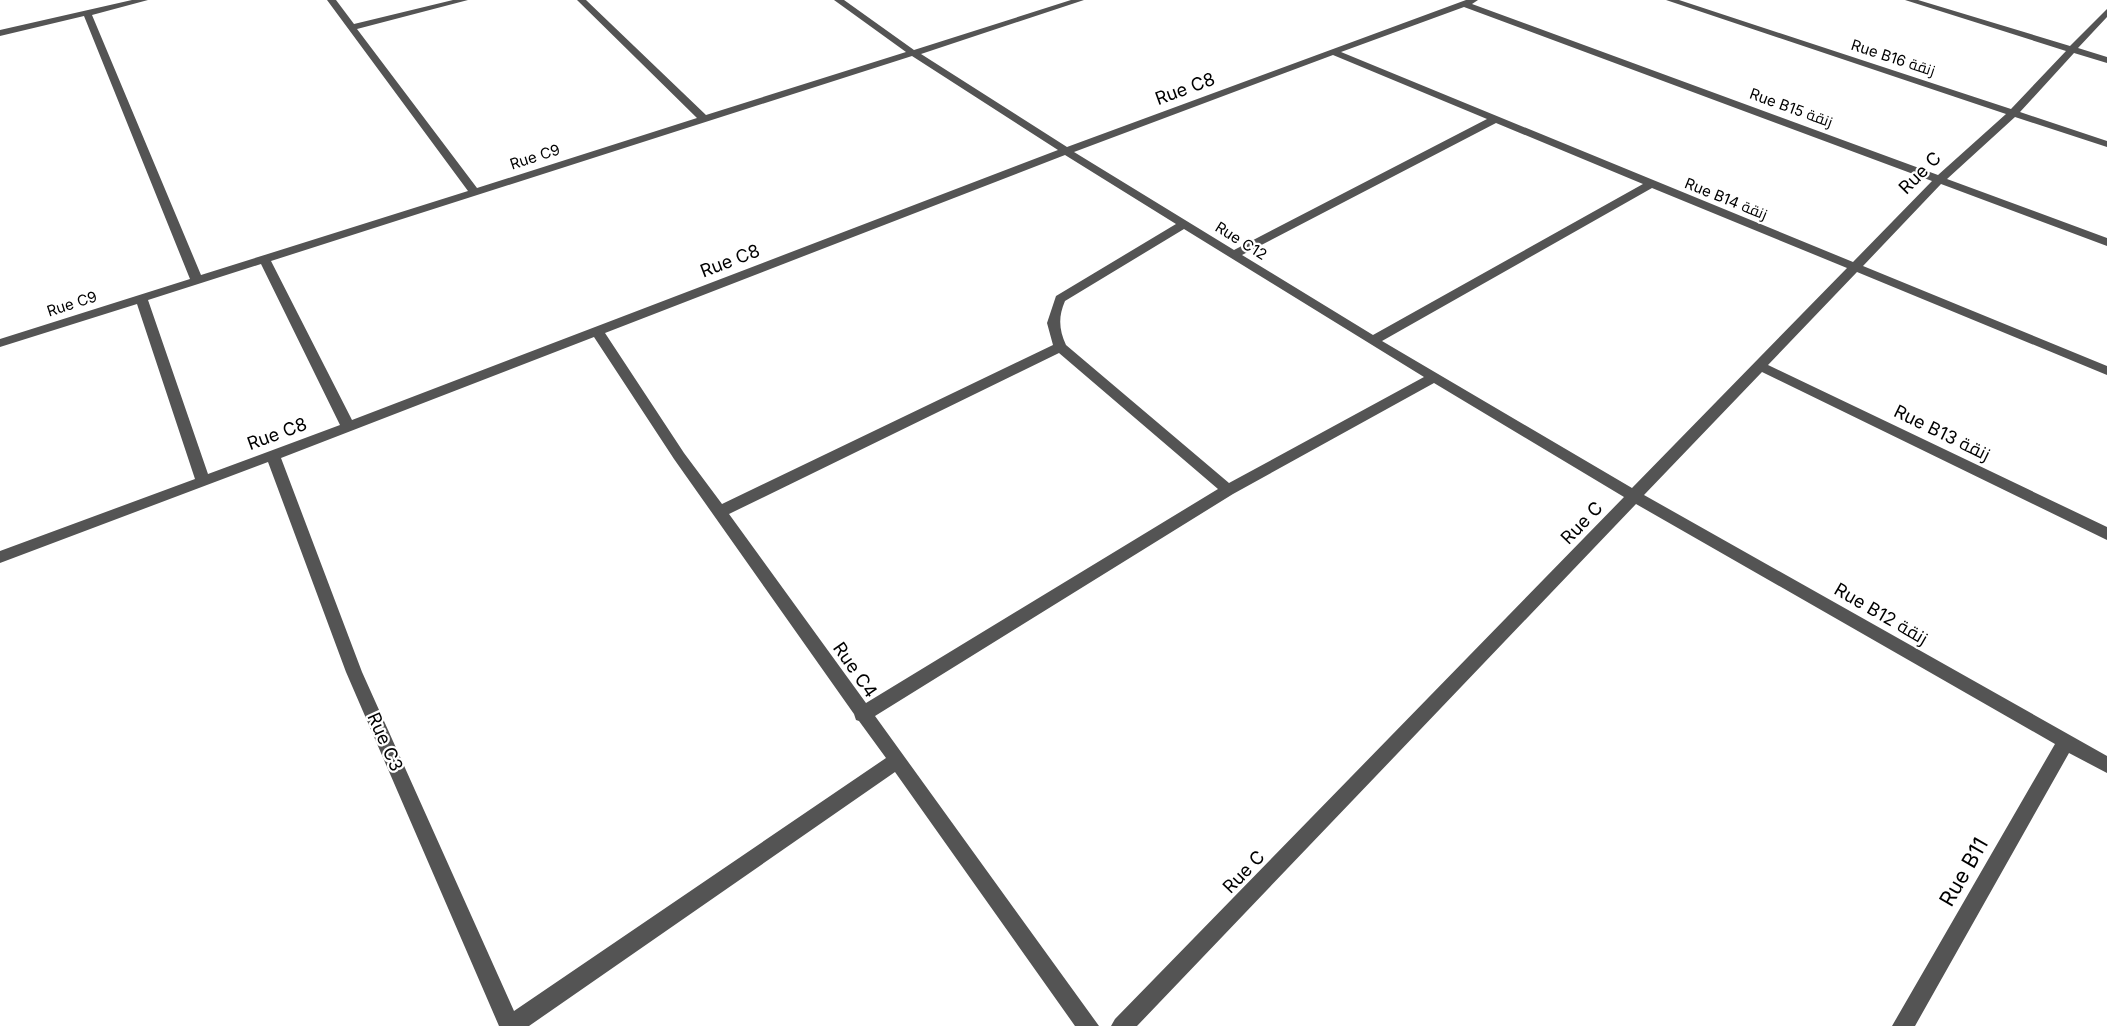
<svg xmlns="http://www.w3.org/2000/svg" width="2107" height="1026" viewBox="0 0 2107 1026" font-family="Inter,Cairo,sans-serif">
  <rect width="100%" height="100%" fill="#fff"/>
  <g fill="none" stroke-linecap="round" stroke-linejoin="round">
    <path fill="#545454" fill-rule="evenodd" d="M 132,0 L 148,0 L 92,15 L 201,275 L 468,191 L 327,0 L 336,0 L 354,24 L 453,0 L 468,0 L 357,29 L 477,188 L 697,118 L 577,0 L 586,0 L 706,115 L 906,52 L 834,0 L 844,0 L 914,50 L 1071,0 L 1084,0 L 921,54 L 1067,147 L 1466,0 L 1478,0 L 1472,4 L 1938,175 L 2006,114 L 1666,0 L 1679,0 L 2011,109 L 2066,51 L 1905,0 L 1918,0 L 2070,46 L 2107,9 L 2107,17 L 2078,48 L 2107,57 L 2107,63 L 2074,53 L 2020,112 L 2107,141 L 2107,147 L 2015,117 L 1947,179 L 2107,238 L 2107,246 L 1941,184 L 1863,266 L 2107,366 L 2107,375 L 1857,272 L 1768,365 L 2107,527 L 2107,540 L 1762,372 L 1644,495 L 2107,756 L 2107,773 L 2069,753 L 1915,1026 L 1892,1026 L 2055,744 L 1636,504 L 1137,1026 L 1111,1026 L 1115,1019 L 1624,497 L 1434,383 L 1233,494 L 875,716 L 1099,1026 L 1075,1026 L 895,772 L 529,1026 L 499,1026 L 346,672 L 268,462 L 0,563 L 0,551 L 195,479 L 137,304 L 0,347 L 0,339 L 190,279 L 84,16 L 0,36 L 0,30 ZM 1464,7 L 1932,181 L 1853,262 L 1341,52 ZM 1333,55 L 1487,119 L 1234,250 L 1074,152 ZM 912,56 L 1058,150 L 352,420 L 271,261 ZM 1496,123 L 1643,184 L 1373,335 L 1242,255 ZM 1065,155 L 1176,224 L 1056,296 L 1047,323 L 1053,345 L 722,504 L 684,453 L 605,333 ZM 1652,188 L 1847,268 L 1632,488 L 1382,341 ZM 1184,229 L 1424,377 L 1229,483 L 1066,345 C 1059,330 1058,317 1065,301 ZM 261,264 L 340,425 L 208,474 L 148,300 ZM 594,337 L 674,459 L 854,714 L 856,720 L 859,721 L 886,758 L 514,1011 L 362,672 L 281,458 ZM 1059,353 L 1218,489 L 866,703 L 729,514 Z"/>
  </g>
  <g text-anchor="middle" stroke-width="4.5" stroke-linejoin="round" paint-order="stroke">
    <g font-size="15" fill="#000" stroke="#fff">
      <text transform="translate(1893 58) rotate(18)" y="5">Rue B16 زنقة</text>
      <text transform="translate(1791 108) rotate(20)" y="5">Rue B15 زنقة</text>
      <text transform="translate(535 157) rotate(-18)" y="5">Rue C9</text>
      <text transform="translate(1726 199) rotate(22)" y="5">Rue B14 زنقة</text>
      <text transform="translate(1241 241) rotate(32)" y="5">Rue C12</text>
      <text transform="translate(72 304) rotate(-18)" y="5">Rue C9</text>
    </g>
    <g font-size="18" fill="#000" stroke="#fff">
      <text transform="translate(1185 89) rotate(-20)" y="6">Rue C8</text>
      <text transform="translate(1920 173) rotate(-45)" y="6">Rue C</text>
      <text transform="translate(730 261) rotate(-21)" y="6">Rue C8</text>
      <text transform="translate(1942 433) rotate(26)" y="6">Rue B13 زنقة</text>
      <text transform="translate(277 434) rotate(-20)" y="6">Rue C8</text>
      <text transform="translate(1582 523) rotate(-46)" y="6">Rue C</text>
      <text transform="translate(1881 614) rotate(30)" y="6">Rue B12 زنقة</text>
      <text transform="translate(855 670) rotate(55)" y="6">Rue C4</text>
      <text transform="translate(385 742) rotate(66)" y="6">Rue C3</text>
      <text transform="translate(1244 872) rotate(-46)" y="6">Rue C</text>
    </g>
    <g font-size="21" fill="#000" stroke="#fff">
      <text transform="translate(1964 872) rotate(-60)" y="7">Rue B11</text>
    </g>
  </g>
</svg>
